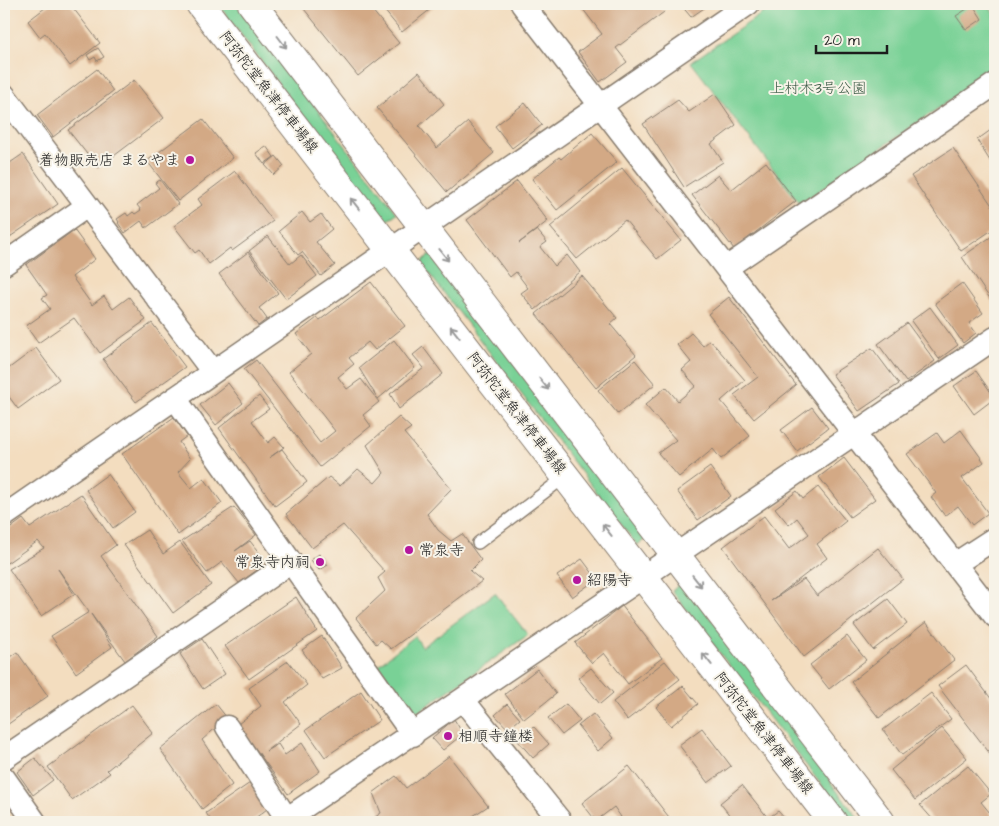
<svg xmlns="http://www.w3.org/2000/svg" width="999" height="826" viewBox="0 0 999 826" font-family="'Architects Daughter','Klee One',sans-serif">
  <rect width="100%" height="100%" fill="#f7f3e8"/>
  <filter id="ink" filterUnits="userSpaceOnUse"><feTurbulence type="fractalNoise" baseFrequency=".02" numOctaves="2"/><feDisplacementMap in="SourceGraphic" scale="10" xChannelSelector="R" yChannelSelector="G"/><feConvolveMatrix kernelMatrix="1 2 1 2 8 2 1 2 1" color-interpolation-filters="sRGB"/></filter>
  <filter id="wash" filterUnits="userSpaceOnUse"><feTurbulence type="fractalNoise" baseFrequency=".0096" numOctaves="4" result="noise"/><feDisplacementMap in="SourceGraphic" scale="20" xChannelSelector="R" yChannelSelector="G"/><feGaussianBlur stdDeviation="1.12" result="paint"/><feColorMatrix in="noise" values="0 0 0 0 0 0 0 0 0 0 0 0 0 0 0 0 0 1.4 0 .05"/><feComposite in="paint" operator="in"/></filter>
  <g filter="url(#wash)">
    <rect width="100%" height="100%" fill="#f3ddbf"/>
    <path fill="#79d196" stroke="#4a7659" d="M 218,4 L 236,4 L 397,213 L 384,223 Z
      M 776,4 L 987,4 L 995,15 L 995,69 L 800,204 L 691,62 Z
      M 430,254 L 649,537 L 637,545 L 421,263 Z
      M 682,582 L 814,748 L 831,783 L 861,822 L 850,822 L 672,591 Z
      M 495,593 L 528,635 L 418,712 L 410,708 L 378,665 L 415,636 L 422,647 Z"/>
    <g id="blocks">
      <path fill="#d3a985" d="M 50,4 L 70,4 L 100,43 L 70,66 L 45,33 L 40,37 L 28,21 Z
        M 300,4 L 367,4 L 399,43 L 358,76 Z
        M 379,4 L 437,4 L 402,32 Z
        M 579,4 L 658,4 L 664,12 L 616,48 L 627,62 L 600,82 L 578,52 L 602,34 Z
        M 680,4 L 710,4 L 691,17 Z
        M 973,5 L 982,19 L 966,30 L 956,16 Z
        M 98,48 L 104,57 L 97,61 L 95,57 L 90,60 L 87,55 Z
        M 97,69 L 113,91 L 53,137 L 37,115 Z
        M 419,72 L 444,104 L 419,126 L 437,148 L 468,122 L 494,153 L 447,192 L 377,108 Z
        M 134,80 L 164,118 L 98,168 L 68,130 Z
        M 715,94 L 736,125 L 711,144 L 723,162 L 684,187 L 643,124 L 678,100 L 689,112 Z
        M 525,103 L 542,125 L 512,148 L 495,126 Z
        M 203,119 L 233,158 L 178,201 L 147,161 Z
        M 995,127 L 995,169 L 977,140 Z
        M 592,133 L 617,162 L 557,210 L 532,179 L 559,157 L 561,159 Z
        M 266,146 L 274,157 L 264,164 L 256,153 Z
        M 953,148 L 995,210 L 995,228 L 961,251 L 911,176 Z
        M 23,154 L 58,204 L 4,241 L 4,167 Z
        M 276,156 L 284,166 L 274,175 L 265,165 Z
        M 766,162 L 796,201 L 734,249 L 692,195 L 718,175 L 731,190 Z
        M 622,168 L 681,240 L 657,259 L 625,220 L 577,259 L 550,227 Z
        M 235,171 L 273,221 L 232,251 L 230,248 L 209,264 L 199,250 L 195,253 L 174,226 L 202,205 L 198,199 Z
        M 160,180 L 178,204 L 146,228 L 141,221 L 125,233 L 118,223 L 119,222 L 117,219 L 126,213 L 128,216 L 133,212 L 135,214 L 141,210 L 137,205 L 159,188 L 155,183 Z
        M 517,181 L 548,221 L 519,243 L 537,230 L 547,242 L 540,247 L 555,266 L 567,255 L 580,272 L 535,310 L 521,293 L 528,288 L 516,272 L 510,277 L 467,220 Z
        M 302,212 L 310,222 L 321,214 L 332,229 L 316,242 L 335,265 L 321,276 L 302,252 L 298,255 L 279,231 Z
        M 74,230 L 95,259 L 72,277 L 92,305 L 104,296 L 113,309 L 129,297 L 146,320 L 100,353 L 74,318 L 38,343 L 26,326 L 50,309 L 42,298 L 47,295 L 26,265 Z
        M 995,234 L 995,306 L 962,257 Z
        M 268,236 L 290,264 L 301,255 L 317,276 L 286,299 L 249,251 Z
        M 248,252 L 278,293 L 259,308 L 267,319 L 258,326 L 219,274 Z
        M 582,276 L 617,318 L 610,324 L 636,355 L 596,388 L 536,314 Z
        M 371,282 L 405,326 L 375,350 L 368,342 L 349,358 L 354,364 L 338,377 L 347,389 L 361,379 L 379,402 L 363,415 L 371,426 L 320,467 L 244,369 L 256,360 L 320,443 L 335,431 L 289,372 L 311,354 L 296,334 L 317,318 L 320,320 Z
        M 962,283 L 983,313 L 969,323 L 976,333 L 963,343 L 935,303 Z
        M 729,297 L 796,385 L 754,419 L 734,395 L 758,377 L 708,314 Z
        M 930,307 L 958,345 L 939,359 L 911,321 Z
        M 152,323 L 185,367 L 136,402 L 103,359 Z
        M 907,323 L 935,361 L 906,382 L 878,344 Z
        M 691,333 L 703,346 L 710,340 L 745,380 L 721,401 L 750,436 L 721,459 L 713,449 L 679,477 L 658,453 L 676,440 L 645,405 L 666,387 L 678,401 L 696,386 L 682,370 L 691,362 L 677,345 Z
        M 394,340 L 415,368 L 378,399 L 359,368 Z
        M 423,347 L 443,374 L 399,409 L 390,394 L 424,368 L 413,355 Z
        M 36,348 L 59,379 L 18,409 L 4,390 L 4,372 Z
        M 872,348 L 899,384 L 859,411 L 832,374 Z
        M 635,360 L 655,384 L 618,414 L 598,390 Z
        M 976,371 L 995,398 L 974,414 L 954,386 Z
        M 228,383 L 243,403 L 216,425 L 200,405 Z
        M 259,396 L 269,409 L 252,421 L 268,443 L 275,437 L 284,447 L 269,458 L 282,449 L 307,482 L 275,506 L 219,428 Z
        M 812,407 L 828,428 L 797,451 L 781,430 Z
        M 174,417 L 187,436 L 179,442 L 190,459 L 178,472 L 191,488 L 204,478 L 222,503 L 178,535 L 122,454 Z
        M 399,417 L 411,428 L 404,433 L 451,489 L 427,514 L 438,530 L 451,541 L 462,534 L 481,560 L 470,571 L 482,581 L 391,649 L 381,640 L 376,644 L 356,618 L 385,591 L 378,578 L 385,572 L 343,525 L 312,548 L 286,514 L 329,477 L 340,486 L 358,469 L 375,483 L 384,473 L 367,445 Z
        M 961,430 L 984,462 L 962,478 L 988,513 L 972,525 L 958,506 L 945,516 L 931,497 L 936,493 L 907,454 L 937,433 L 944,443 Z
        M 844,458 L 875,499 L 850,517 L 819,477 Z
        M 710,467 L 731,496 L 698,520 L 677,491 Z
        M 108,474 L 135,512 L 113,528 L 86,490 Z
        M 818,487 L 846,521 L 817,544 L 827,558 L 771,601 L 804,579 L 817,596 L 878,548 L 903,579 L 804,657 L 723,547 L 764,516 L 789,549 L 809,534 L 797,518 L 789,525 L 775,508 L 797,491 L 803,499 Z
        M 81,494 L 116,545 L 101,556 L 158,636 L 125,661 L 91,614 L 112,647 L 76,673 L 51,636 L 89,612 L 58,569 L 74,594 L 41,616 L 9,569 L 44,548 L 38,541 L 7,563 L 4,559 L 4,533 L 23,519 L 30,528 Z
        M 234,507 L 256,535 L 235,551 L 250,541 L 267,563 L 239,583 L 222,562 L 207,573 L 182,541 Z
        M 147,530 L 163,554 L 180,542 L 211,585 L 173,613 L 124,545 Z
        M 319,554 L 328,565 L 319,570 L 311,560 Z
        M 582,559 L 597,579 L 572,597 L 557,576 Z
        M 296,597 L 317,631 L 249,679 L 225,646 Z
        M 888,599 L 907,624 L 873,650 L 854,625 Z
        M 622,606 L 662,658 L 628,684 L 604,653 L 592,663 L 575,643 Z
        M 926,622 L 954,660 L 879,718 L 851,682 Z
        M 322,636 L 342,668 L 322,679 L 302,650 Z
        M 847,636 L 866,660 L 829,689 L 810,665 Z
        M 202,639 L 225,674 L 203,689 L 180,654 Z
        M 17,652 L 48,696 L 4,727 L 4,661 Z
        M 288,661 L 307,685 L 285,702 L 301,724 L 266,751 L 278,744 L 285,755 L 302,743 L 320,771 L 288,794 L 238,724 L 261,706 L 249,688 Z
        M 665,661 L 680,679 L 627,720 L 613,702 Z
        M 966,665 L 995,704 L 995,752 L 991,755 L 938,686 Z
        M 591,668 L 613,693 L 600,704 L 578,678 Z
        M 537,669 L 556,694 L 524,719 L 505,694 Z
        M 683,686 L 698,704 L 671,726 L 656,707 Z
        M 361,691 L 380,720 L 325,757 L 306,730 Z
        M 931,693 L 951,719 L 902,755 L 883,730 Z
        M 216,704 L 227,718 L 202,740 L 232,785 L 202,809 L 160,749 Z
        M 507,704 L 520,719 L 508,729 L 495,715 Z
        M 566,704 L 580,721 L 562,735 L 548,718 Z
        M 132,705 L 153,733 L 107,770 L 110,773 L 72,800 L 48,767 Z
        M 593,714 L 613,738 L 598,751 L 578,726 Z
        M 454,719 L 463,734 L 443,750 L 432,738 Z
        M 534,727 L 549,744 L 533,758 L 518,741 Z
        M 702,728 L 731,766 L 708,783 L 679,745 Z
        M 942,728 L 967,758 L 915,800 L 891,770 Z
        M 449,756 L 488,806 L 464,822 L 368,822 L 381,813 L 373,793 L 396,776 L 406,788 Z
        M 35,758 L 53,780 L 33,795 L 17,772 Z
        M 629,766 L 672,821 L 671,822 L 614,822 L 621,817 L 614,807 L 596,821 L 582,803 Z
        M 968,766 L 991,794 L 981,802 L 995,819 L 995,822 L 935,822 L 920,805 Z
        M 250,783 L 267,809 L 250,822 L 212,822 L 206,813 Z
        M 742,785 L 768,818 L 778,811 L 787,821 L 735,822 L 720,803 Z"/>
    </g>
  </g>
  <g filter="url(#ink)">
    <use href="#blocks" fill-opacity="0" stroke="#887c6e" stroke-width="1"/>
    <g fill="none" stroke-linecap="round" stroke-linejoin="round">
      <g stroke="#887c6e" stroke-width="14">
        <path id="lane" d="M 478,543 L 566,476"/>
      </g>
      <g stroke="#887c6e" stroke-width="25">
        <path id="street" d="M 522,4 L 995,616
          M 4,95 L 213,372
          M 4,264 L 87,206
          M 726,268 L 995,84
          M 175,398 L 413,735
          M 4,516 L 748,4
          M 955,564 L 995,538
          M 463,700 L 561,822
          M 227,727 L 287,819
          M 4,758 L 291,562
          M 4,778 L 35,822
          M 282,822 L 995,338"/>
      </g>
      <g stroke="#887c6e" stroke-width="30">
        <path id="secondary" d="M 200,4 L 833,822
          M 252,4 L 881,822"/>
      </g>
      <use href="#lane" stroke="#fff" stroke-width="11"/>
      <use href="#street" stroke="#fff" stroke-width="22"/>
      <use href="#secondary" stroke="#fff" stroke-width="28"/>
    </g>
    <defs><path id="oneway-shaft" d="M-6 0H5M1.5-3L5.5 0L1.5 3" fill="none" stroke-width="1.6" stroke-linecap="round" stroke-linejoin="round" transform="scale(1.25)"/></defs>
    <g stroke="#999">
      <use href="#oneway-shaft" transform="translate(282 42) rotate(53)"/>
      <use href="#oneway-shaft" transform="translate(355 204) rotate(-128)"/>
      <use href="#oneway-shaft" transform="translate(444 255) rotate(52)"/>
      <use href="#oneway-shaft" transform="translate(455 332) rotate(-128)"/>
      <use href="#oneway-shaft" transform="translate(544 384) rotate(52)"/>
      <use href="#oneway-shaft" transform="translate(607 530) rotate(-128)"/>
      <use href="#oneway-shaft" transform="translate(697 581) rotate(52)"/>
      <use href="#oneway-shaft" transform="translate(707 659) rotate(-128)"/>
    </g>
  </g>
  <g fill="#b5179e" stroke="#f7f3e8" stroke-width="2">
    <circle cx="190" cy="160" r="5"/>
    <circle cx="409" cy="550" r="5"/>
    <circle cx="320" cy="562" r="5"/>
    <circle cx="577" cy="580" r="5"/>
    <circle cx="448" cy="736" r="5"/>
  </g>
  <g text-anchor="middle" stroke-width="4" stroke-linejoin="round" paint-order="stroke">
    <g font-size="15" fill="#3d5b47" stroke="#f7f3e8">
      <text x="818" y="93">上村木3号公園</text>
    </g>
    <g font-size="15" fill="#1c1c1c" stroke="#f7f3e8">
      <text transform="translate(269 92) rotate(52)" y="5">阿弥陀堂魚津停車場線</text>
      <text transform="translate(517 413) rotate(52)" y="5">阿弥陀堂魚津停車場線</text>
      <text transform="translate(764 733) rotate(52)" y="5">阿弥陀堂魚津停車場線</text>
    </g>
    <g font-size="15" fill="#1c1c1c" stroke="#f7f3e8" text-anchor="start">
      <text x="180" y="165" text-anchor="end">着物販売店 まるやま</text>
      <text x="419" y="555">常泉寺</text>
      <text x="310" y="567" text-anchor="end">常泉寺内祠</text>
      <text x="587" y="585">紹陽寺</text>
      <text x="458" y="741">相順寺鐘楼</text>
    </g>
  </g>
  <rect width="999" height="826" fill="none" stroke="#f7f3e8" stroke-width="20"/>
  <path d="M816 45v8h71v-8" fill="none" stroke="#1c1c1c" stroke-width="2.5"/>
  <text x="824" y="45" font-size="15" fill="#1c1c1c" stroke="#f7f3e8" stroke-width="4" paint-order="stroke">20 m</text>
</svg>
